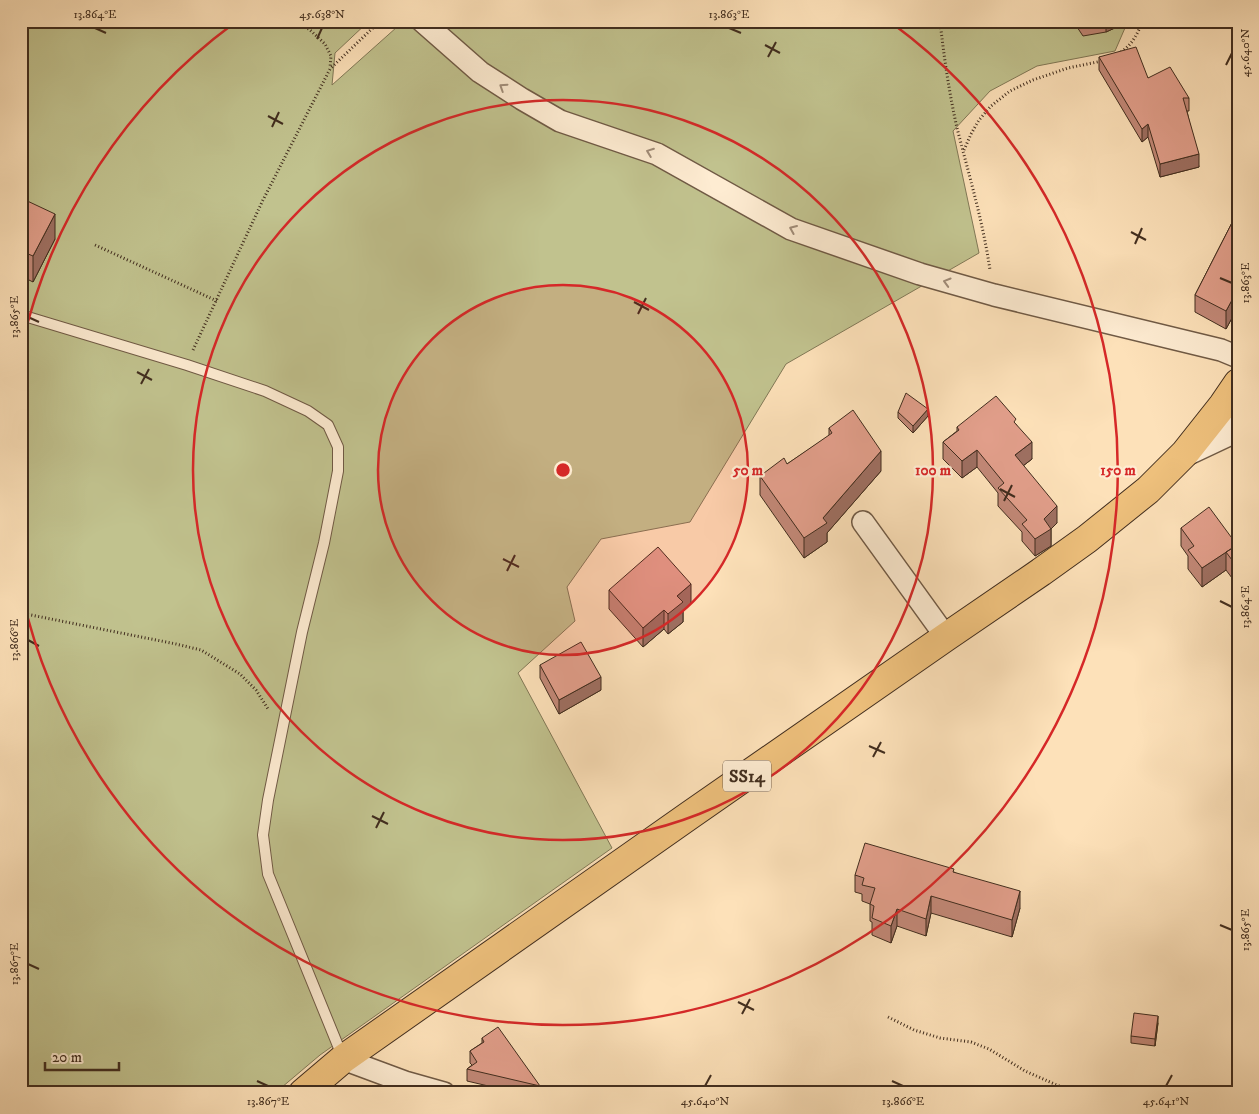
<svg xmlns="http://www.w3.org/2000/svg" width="1259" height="1114" viewBox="0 0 1259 1114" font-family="'IM FELL DW Pica',serif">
  <rect width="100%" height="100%" fill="#fde1b9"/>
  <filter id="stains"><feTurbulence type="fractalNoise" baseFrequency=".004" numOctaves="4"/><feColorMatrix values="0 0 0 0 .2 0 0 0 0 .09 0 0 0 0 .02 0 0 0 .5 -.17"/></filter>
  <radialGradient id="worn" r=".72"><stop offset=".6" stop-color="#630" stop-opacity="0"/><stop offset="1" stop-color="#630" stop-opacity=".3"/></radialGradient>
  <path fill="#c1c28e" stroke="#817856" d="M 21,21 L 369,21 L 335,53 L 332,85 L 397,27 L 391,21 L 1128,21 L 1115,51 L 1037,66 L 990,91 L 953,131 L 979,253 L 786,364 L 690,522 L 601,539 L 567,587 L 575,621 L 518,673 L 612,848 L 320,1055 L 275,1093 L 21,1093 Z"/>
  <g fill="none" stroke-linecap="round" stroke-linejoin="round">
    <g stroke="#705a45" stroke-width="12">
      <path id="service" d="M 21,315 L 187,365 L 265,391 L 308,411 L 328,425 L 338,447 L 338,471 L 324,543 L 302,632 L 268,800 L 263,835 L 268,874 L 343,1058"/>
    </g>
    <g stroke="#705a45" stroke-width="24">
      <path id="minor" d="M 422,21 L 480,72 L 522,99 L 560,121 L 657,154 L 791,229 L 920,274 L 994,295 L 1221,350 L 1238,357
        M 863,522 L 946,637
        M 343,1059 L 405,1082 L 444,1093"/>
    </g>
    <g stroke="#705a45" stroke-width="29">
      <path id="tertiary" d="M 1185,453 L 1238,428"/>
    </g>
    <g stroke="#412d1e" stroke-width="30">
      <path id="primary" d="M 303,1093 L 343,1059 L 690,815 L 946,637 L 1041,572 L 1087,539 L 1148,490 L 1185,453 L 1223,405 L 1238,383"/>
    </g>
    <path stroke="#412d1e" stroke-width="3" stroke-dasharray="1 2.5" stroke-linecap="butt" d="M 288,21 L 309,29 L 325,44 L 331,56 L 330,68
      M 940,21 C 944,57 949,92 957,128 C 969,175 983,222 990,270
      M 1121,52 C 1133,44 1137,34 1143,21
      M 964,150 L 971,134 L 979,120 L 991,106 L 1010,91 L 1033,80 L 1068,68 L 1102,61
      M 95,245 L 217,301
      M 193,350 L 262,202 L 330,69 L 380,21
      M 21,613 L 176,644 L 201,650 L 240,674 L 256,690 L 268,709
      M 888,1017 L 914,1030 L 940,1038 L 971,1042 L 989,1049 L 1025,1071 L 1075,1093"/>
    <use href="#service" stroke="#feecd2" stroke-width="10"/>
    <use href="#minor" stroke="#feecd2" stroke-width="21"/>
    <use href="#tertiary" stroke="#feecd2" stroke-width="26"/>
    <use href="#primary" stroke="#eec07c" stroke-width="28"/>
  </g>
  <path fill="#c28877" stroke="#412d1e" d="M 1073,21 L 1128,21 L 1128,22 L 1106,32 L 1083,36 Z
    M 1099,57 L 1148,78 L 1189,98 L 1189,111 L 1187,111 L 1199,167 L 1160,177 L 1148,137 L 1142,142 L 1099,70 Z
    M 21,198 L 55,239 L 33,282 L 21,276 Z
    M 1238,211 L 1238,307 L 1226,329 L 1195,312 L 1195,295 Z
    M 898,412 L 928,416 L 913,433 L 898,418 Z
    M 1016,424 L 1032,459 L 1023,466 L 1057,523 L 1051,529 L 1051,546 L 1035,556 L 1022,541 L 1022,532 L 998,506 L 998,493 L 977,467 L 962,478 L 943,459 L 943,442 L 957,431 L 957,427 Z
    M 829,428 L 881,471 L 827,533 L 827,542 L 804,558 L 760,495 L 760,476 L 787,464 L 829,436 Z
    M 1181,528 L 1237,545 L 1238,544 L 1238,586 L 1226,570 L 1202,587 L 1188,569 L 1188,556 L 1181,546 Z
    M 609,590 L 691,603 L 683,611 L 683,622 L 668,634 L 664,629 L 643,647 L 609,609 Z
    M 540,665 L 601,690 L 559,714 L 540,678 Z
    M 954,872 L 1020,908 L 1012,937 L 931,913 L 926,936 L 897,926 L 891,943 L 872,935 L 872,922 L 870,921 L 870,904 L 862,901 L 862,894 L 855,892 L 855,875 Z
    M 1158,1023 L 1155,1046 L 1131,1043 L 1131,1036 Z
    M 482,1038 L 540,1086 L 540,1093 L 518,1093 L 467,1081 L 467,1069 L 472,1065 L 470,1063 L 470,1051 L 482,1043 Z"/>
  <path fill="#9e6f61" stroke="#412d1e" d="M 1106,21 L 1128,21 L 1128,22 L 1106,32 Z
    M 1148,124 L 1148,137 L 1142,142 L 1142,129 Z
    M 1199,154 L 1199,167 L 1160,177 L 1160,164 Z
    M 55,214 L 55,239 L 33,282 L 33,256 Z
    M 1238,289 L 1238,307 L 1226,329 L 1226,311 Z
    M 928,409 L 928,416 L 913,433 L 913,426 Z
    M 1032,442 L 1032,459 L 1015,472 L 1015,455 Z
    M 977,450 L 977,467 L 962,478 L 962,461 Z
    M 881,451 L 881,471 L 827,533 L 827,542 L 804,558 L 804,538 L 823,518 Z
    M 1057,506 L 1057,523 L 1051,529 L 1051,546 L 1035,556 L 1035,539 L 1044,519 Z
    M 1226,552 L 1226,570 L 1202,587 L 1202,568 Z
    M 691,584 L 691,603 L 683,611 L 683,622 L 668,634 L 668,614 L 677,596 Z
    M 664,610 L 664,629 L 643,647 L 643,628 Z
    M 601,677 L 601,690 L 559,714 L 559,700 Z
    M 1020,891 L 1020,908 L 1012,937 L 1012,920 Z
    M 931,896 L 931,913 L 926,936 L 926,919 Z
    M 897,909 L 897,926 L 891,943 L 891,926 Z
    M 1158,1016 L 1158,1023 L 1155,1046 L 1155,1039 Z"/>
  <path fill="#e19e8a" stroke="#412d1e" d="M 1136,47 L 1148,78 L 1170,67 L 1189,98 L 1183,98 L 1199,154 L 1160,164 L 1148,124 L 1142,129 L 1099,57 Z
    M 21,198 L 55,214 L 33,256 L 21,251 Z
    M 1238,211 L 1238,289 L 1226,311 L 1195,295 Z
    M 906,393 L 928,409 L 913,426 L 898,412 Z
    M 996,396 L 1016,419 L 1014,422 L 1032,442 L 1015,455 L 1057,506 L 1044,519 L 1051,529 L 1035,539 L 1022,524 L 1027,520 L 998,488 L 1004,483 L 977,450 L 962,461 L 943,442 L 959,430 L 957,427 Z
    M 853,410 L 881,451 L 823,518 L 827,523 L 804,538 L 760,476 L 784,458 L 787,464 L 832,433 L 829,428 Z
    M 1209,507 L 1237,545 L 1238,544 L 1238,568 L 1226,552 L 1234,547 L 1202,568 L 1188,550 L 1194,546 L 1181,528 Z
    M 658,547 L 691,584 L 677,596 L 683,602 L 668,614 L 664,610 L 643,628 L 609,590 Z
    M 581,642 L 601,677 L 559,700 L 540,665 Z
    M 865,843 L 954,869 L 953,872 L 1020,891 L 1012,920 L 931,896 L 926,919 L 897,909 L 891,926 L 872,918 L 874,906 L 870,904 L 875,888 L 862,885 L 864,878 L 855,875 Z
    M 1134,1013 L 1158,1016 L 1155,1039 L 1131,1036 Z
    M 498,1027 L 540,1086 L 467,1069 L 477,1062 L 470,1051 L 484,1042 L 482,1038 Z"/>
  <defs><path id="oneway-chevron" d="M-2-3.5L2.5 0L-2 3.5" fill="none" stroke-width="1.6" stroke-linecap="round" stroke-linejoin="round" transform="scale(1.25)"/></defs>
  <g stroke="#a08c78">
    <use href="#oneway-chevron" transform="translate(503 87) rotate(-147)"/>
    <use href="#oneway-chevron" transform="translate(650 152) rotate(-159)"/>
    <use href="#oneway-chevron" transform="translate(793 229) rotate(-157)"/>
    <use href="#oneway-chevron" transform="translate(947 282) rotate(-164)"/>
  </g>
  <path fill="none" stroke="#412d1e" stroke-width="2" d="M 95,28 L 106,33M 729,28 L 741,33M 317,39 L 322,28M 765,45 L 780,53M 768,57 L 776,42M 1226,65 L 1232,53M 268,116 L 283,124M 272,127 L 279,112M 1131,232 L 1146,240M 1135,244 L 1142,228M 1220,278 L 1232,283M 634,302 L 649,310M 638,314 L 646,298M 28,317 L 39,322M 137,372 L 152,380M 141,384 L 149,369M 1000,489 L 1015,497M 1004,501 L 1012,485M 503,559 L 519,567M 507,571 L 515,555M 1220,601 L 1232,607M 28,640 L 39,646M 869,746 L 885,753M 873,757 L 881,742M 372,816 L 388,824M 376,828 L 384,812M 1220,925 L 1232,930M 28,964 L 39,969M 738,1002 L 754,1010M 742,1014 L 750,999M 257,1081 L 268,1086M 892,1081 L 903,1086M 705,1086 L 711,1075M 1166,1086 L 1172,1075"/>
  <circle cx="563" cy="470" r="185" fill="#d62828" fill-opacity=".12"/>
  <g fill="none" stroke="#d62828" stroke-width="2.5">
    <circle cx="563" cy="470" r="185"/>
    <circle cx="563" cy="470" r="370"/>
    <path d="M22 345A555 555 0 0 1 233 24M893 24A555 555 0 1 1 22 595"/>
  </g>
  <g text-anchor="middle" stroke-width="4.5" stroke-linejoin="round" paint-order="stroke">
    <rect fill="#feecd2" stroke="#7a6654" stroke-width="1" x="723" y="760.5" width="48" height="31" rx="4"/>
    <g font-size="18" font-weight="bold" fill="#412d1e">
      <text x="747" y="782">SS14</text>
    </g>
  </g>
  <circle cx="563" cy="470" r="8" fill="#d62828" stroke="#feecd2" stroke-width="2.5"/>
  <g font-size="15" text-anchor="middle" font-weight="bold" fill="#d62828" stroke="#feecd2" stroke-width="4.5" stroke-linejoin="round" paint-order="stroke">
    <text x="748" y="475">50 m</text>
    <text x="933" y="475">100 m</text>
    <text x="1118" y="475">150 m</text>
  </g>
  <rect width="1259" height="1114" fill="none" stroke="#fde1b9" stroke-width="55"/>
  <path d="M45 1062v8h74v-8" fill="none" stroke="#412d1e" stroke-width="2.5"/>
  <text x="52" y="1062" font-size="15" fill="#412d1e" stroke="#feecd2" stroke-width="4" paint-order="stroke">20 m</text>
  <rect x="28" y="28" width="1204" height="1058" fill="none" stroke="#412d1e" stroke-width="2"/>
  <g font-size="12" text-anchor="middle" fill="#412d1e">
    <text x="95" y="18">13.864°E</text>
    <text x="322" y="18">45.638°N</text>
    <text x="729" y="18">13.863°E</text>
    <text transform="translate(1245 53) rotate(-90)" y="4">45.640°N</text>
    <text transform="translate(1245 283) rotate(-90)" y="4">13.863°E</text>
    <text transform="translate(14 317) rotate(-90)" y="4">13.865°E</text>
    <text transform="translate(1245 607) rotate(-90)" y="4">13.864°E</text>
    <text transform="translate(14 640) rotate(-90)" y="4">13.866°E</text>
    <text transform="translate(1245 930) rotate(-90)" y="4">13.865°E</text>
    <text transform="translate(14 964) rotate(-90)" y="4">13.867°E</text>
    <text x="268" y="1105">13.867°E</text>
    <text x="705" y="1105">45.640°N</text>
    <text x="903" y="1105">13.866°E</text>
    <text x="1166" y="1105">45.641°N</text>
  </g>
  <rect width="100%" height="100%" filter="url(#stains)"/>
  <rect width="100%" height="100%" fill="url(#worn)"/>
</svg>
